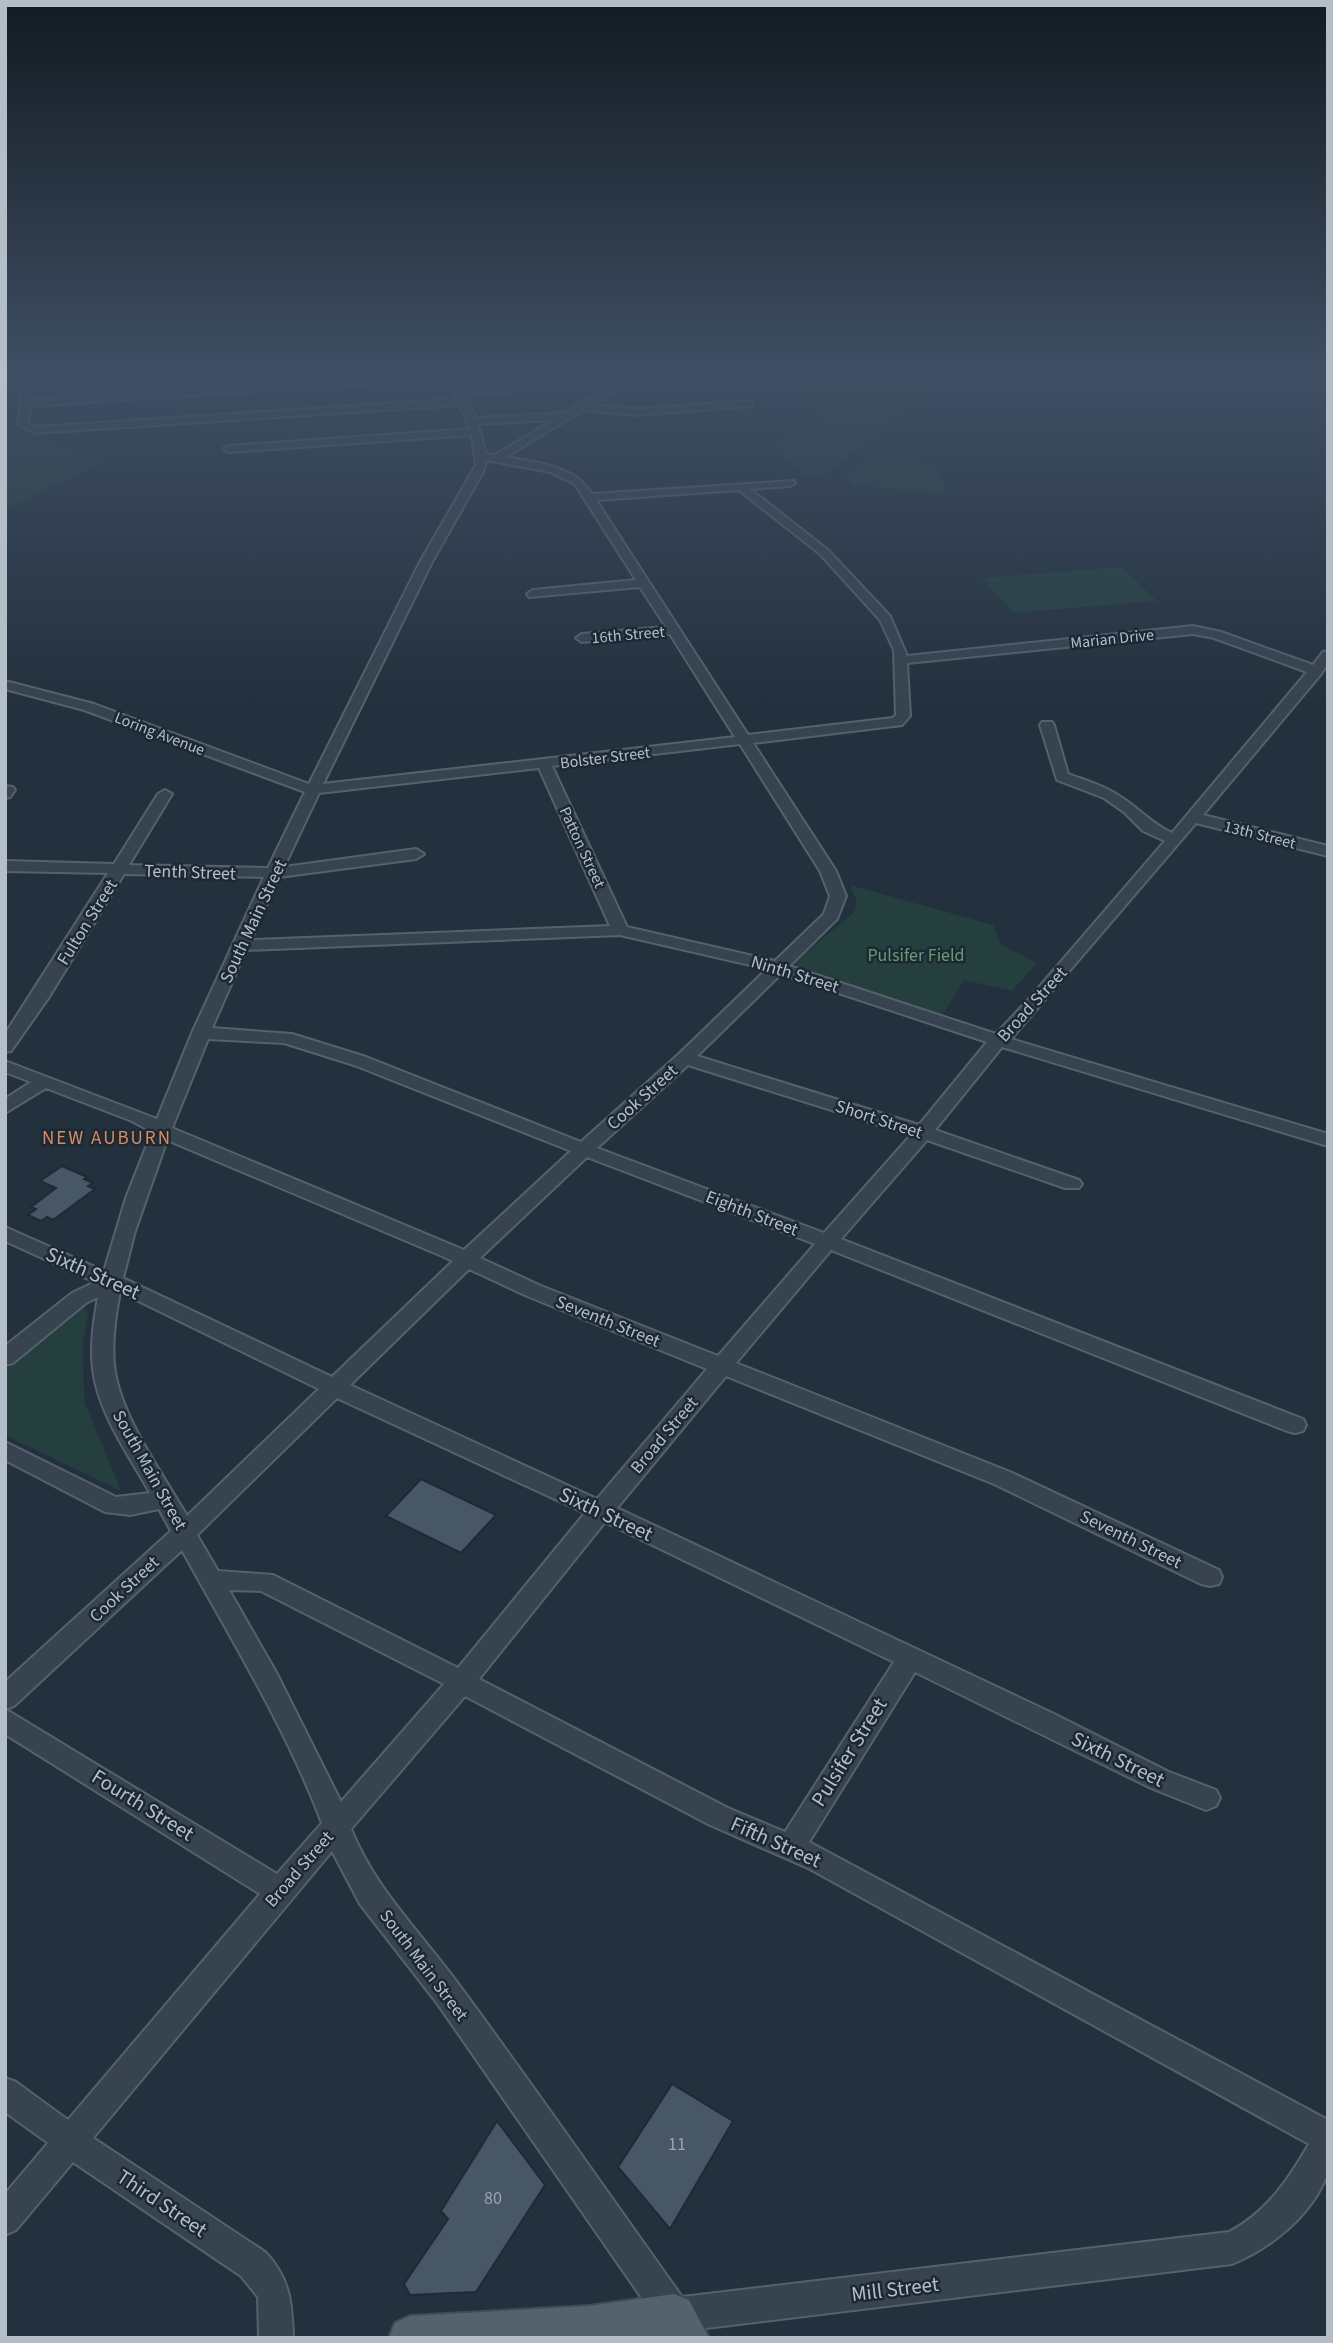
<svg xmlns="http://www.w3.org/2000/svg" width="1333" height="2343" viewBox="0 0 1333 2343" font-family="'Source Sans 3',sans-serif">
  <rect width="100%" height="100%" fill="#23313e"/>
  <path fill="#253f3f" d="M 801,377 L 945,377 L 828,473 L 802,475 L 770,440 L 828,435 Z
    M 5,423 L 106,460 L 5,510 Z
    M 875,452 C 898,455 947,459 945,491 L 943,494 L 854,485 L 846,475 Z
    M 1122,567 L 1157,601 L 1013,613 L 982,578 Z
    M 850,885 L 993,925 L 1001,945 L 1037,963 L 1012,991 L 964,980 L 942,1016 L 799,970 L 794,963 L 854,912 L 857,902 Z
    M 82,1307 L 88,1312 L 83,1342 L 84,1401 L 121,1491 L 5,1435 L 5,1369 Z"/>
  <path fill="#475765" stroke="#1e2a35" stroke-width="2" d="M 62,1166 L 87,1177 L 84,1179 L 93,1183 L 88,1186 L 95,1189 L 53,1220 L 47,1217 L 41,1221 L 28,1215 L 36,1209 L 31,1207 L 56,1188 L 40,1181 Z
    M 421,1479 L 496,1515 L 461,1553 L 386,1516 Z
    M 672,2084 L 733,2121 L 670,2229 L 618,2167 Z
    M 497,2121 L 545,2185 L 476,2292 L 410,2295 L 404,2284 L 448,2219 L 441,2211 Z"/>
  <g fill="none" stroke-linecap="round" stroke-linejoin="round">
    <g stroke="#55616c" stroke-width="4">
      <path id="minor" d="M 23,377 L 33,377 L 30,400 L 377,377 L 428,377 L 423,380 L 30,406 L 28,423 L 37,427 L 457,399 L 446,377 L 456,377 L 461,389 L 624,379 L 627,380 L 627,384 L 592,405 L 636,409 L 749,401 L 752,402 L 752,406 L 636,415 L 583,410 L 506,457 C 538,463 573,465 592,494 L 794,481 L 795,483 L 790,486 L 750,489 L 828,550 L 890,616 L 907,656 L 1193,626 L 1221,632 L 1313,665 L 1323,652 L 1328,651 L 1328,663 L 1321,674 L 1203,815 L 1328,846 L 1328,856 L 1196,823 L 1011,1039 L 1328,1134 L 1328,1146 L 1002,1047 L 935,1130 L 1079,1180 L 1082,1184 L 1079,1188 L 1065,1188 L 927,1140 L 841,1239 L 1303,1419 L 1306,1425 L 1303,1431 L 1295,1433 L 1287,1431 L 831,1250 L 736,1363 L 1010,1472 L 1219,1570 L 1222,1577 L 1219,1584 L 1210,1586 L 1201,1584 L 994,1484 L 726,1376 L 617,1508 L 1054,1714 L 1169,1772 L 1216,1790 L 1220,1798 L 1216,1806 L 1206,1810 L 1151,1788 L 915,1672 L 809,1842 L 1328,2120 C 1328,2136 1332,2160 1327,2175 C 1311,2216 1271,2248 1232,2264 L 674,2332 L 662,2327 L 437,2003 L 360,1904 L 332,1851 L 93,2138 L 265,2252 C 290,2278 292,2303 293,2338 L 259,2338 L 258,2297 L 241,2276 L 73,2162 L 16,2230 L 5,2235 L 5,2194 L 48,2143 L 5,2112 L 5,2078 L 16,2082 L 68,2120 L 260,1894 L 5,1734 L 5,1709 L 277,1874 L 322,1823 C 286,1728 231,1639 182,1550 L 14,1706 L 5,1709 L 5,1682 L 171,1531 L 159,1509 L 130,1515 L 105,1512 L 5,1460 L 5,1442 L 116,1497 L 150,1493 C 129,1455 98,1413 93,1369 C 90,1345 94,1320 98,1297 L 86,1303 L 13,1363 L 5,1365 L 5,1346 L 72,1293 L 95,1282 L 5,1241 L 5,1227 L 104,1271 L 126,1198 L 152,1132 L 132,1121 L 46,1088 L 5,1113 L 5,1099 L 31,1082 L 5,1072 L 5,1061 L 157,1119 L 192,1033 L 264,877 L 124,874 L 49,997 L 11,1051 L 5,1052 L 5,1034 L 108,873 L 5,871 L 5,861 L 114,864 L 158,794 L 165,790 L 172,794 L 129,865 L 268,868 L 305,792 L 84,710 L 5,689 L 5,681 L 94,704 L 309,784 L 420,562 L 476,465 L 472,435 L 228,452 L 223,449 L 228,446 L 470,429 L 460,405 L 35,433 L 18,424 ZM 610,386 L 565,413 L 476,418 L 464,394 ZM 554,420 L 495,455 L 486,454 L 478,424 ZM 486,460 L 550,472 L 575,484 L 636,580 L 533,590 L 527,594 L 529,597 L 640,587 L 666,627 L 582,634 L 576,638 L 582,642 L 670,634 L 735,737 L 323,784 L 432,562 L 483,472 ZM 739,490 L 820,554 L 880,620 L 894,650 L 896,715 L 893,718 L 748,735 L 596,500 ZM 1193,634 L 1214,638 L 1307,672 L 1172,833 C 1150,823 1137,806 1116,794 C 1102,785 1084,780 1068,774 L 1054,725 L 1052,722 L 1042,722 L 1040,725 L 1057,780 L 1104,798 L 1124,812 L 1143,831 L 1165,841 L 1028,1000 L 996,1034 L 789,966 L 837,919 L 846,896 L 836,871 L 753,743 L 902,725 L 910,716 L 907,663 ZM 740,744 L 820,871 L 830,896 L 824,914 L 775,961 L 627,927 L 552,766 ZM 539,768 L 610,926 L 251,940 L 279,877 L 416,859 L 424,854 L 416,849 L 284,867 L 319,793 ZM 620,935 L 767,969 L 679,1054 L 581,1142 L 366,1057 L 292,1034 L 212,1028 L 246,950 ZM 781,974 L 987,1042 L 919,1125 L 697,1056 ZM 208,1039 L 284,1043 L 354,1065 L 571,1151 L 464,1250 L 172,1128 ZM 688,1065 L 911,1135 L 824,1233 L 597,1148 ZM 167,1140 L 442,1256 L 453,1261 L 332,1377 L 123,1278 L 135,1231 ZM 587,1157 L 815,1244 L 718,1356 L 541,1286 L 480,1258 ZM 469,1269 L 527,1296 L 707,1369 L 597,1499 L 350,1385 ZM 120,1292 L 319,1389 L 187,1516 C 163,1474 123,1420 115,1372 C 111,1347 115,1317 120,1292 ZM 337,1398 L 585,1513 L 458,1668 L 273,1575 L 218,1571 L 197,1535 ZM 605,1522 L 894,1662 L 785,1832 L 728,1808 L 479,1679 ZM 229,1590 L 261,1591 L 444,1684 L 341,1802 L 277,1674 ZM 465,1696 L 708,1824 L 810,1869 L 1309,2144 C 1289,2179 1266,2213 1229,2232 L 682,2297 C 608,2193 535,2088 459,1985 C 421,1933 375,1889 351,1829 Z
        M 5,786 L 13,787 L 15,790 L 10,797 L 5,798 Z"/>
    </g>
    <g stroke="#404c57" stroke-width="4">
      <path id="major" d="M 674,2294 L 689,2300 L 709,2338 L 389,2338 L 395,2323 L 410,2316 L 589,2306 Z"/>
    </g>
    <use href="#minor" fill="#37434e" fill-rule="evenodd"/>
    <use href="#major" fill="#55626e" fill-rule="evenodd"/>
  </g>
  <linearGradient id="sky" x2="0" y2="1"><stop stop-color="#131b22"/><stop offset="0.53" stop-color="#3f4e63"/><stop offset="1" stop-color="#3f4e63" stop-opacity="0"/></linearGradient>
  <rect width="1333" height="705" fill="url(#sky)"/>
  <g text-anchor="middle" stroke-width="5" stroke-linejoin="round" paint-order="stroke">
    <g font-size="16" fill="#b3bec9" stroke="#1c2833">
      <text transform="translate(628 634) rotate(-5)" y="6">16th Street</text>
      <text transform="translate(1112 638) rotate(-6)" y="6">Marian Drive</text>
      <text transform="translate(160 733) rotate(21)" y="6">Loring Avenue</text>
      <text transform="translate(605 757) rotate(-7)" y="6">Bolster Street</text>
      <text transform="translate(1260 834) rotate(14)" y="6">13th Street</text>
      <text transform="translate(583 847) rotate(65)" y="6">Patton Street</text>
    </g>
    <g font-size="18" fill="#b3bec9" stroke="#1c2833">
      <text transform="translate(190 872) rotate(2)" y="6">Tenth Street</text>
      <text transform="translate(253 921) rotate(-65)" y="6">South Main Street</text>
      <text transform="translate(87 922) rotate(-58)" y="6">Fulton Street</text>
      <text transform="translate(795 974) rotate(17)" y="6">Ninth Street</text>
      <text transform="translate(1032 1004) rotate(-48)" y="6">Broad Street</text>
      <text transform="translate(642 1097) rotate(-42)" y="6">Cook Street</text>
      <text transform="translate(879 1119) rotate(18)" y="6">Short Street</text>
      <text transform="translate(752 1213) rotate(21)" y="6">Eighth Street</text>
      <text transform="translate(608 1321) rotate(22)" y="6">Seventh Street</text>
      <text transform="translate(664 1435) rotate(-50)" y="6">Broad Street</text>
      <text transform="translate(150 1470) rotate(61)" y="6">South Main Street</text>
      <text transform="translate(1131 1539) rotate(26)" y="6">Seventh Street</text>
      <text transform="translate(124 1589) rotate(-43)" y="6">Cook Street</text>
      <text transform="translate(299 1869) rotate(-49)" y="6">Broad Street</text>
      <text transform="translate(424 1965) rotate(53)" y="6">South Main Street</text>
    </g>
    <g font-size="18" fill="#6a9b71" stroke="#1c2833">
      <text x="916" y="961">Pulsifer Field</text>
    </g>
    <g font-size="18" fill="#98a4b0">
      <text x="677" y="2150">11</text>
      <text x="493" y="2204">80</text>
    </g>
    <g font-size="19" letter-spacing="2" fill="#d88a60" stroke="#1c2833">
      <text x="107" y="1144">NEW AUBURN</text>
    </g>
    <g font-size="21" fill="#b3bec9" stroke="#1c2833">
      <text transform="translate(93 1273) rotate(24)" y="7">Sixth Street</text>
      <text transform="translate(606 1514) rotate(25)" y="7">Sixth Street</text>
      <text transform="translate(849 1752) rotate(-58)" y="7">Pulsifer Street</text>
      <text transform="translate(1118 1759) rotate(26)" y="7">Sixth Street</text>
      <text transform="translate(143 1805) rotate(32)" y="7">Fourth Street</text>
      <text transform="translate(776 1842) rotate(24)" y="7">Fifth Street</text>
      <text transform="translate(162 2203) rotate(34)" y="7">Third Street</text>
      <text transform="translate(895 2289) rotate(-7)" y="7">Mill Street</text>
    </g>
  </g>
  <rect width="1333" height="2343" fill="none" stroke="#b3bec9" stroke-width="14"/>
</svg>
